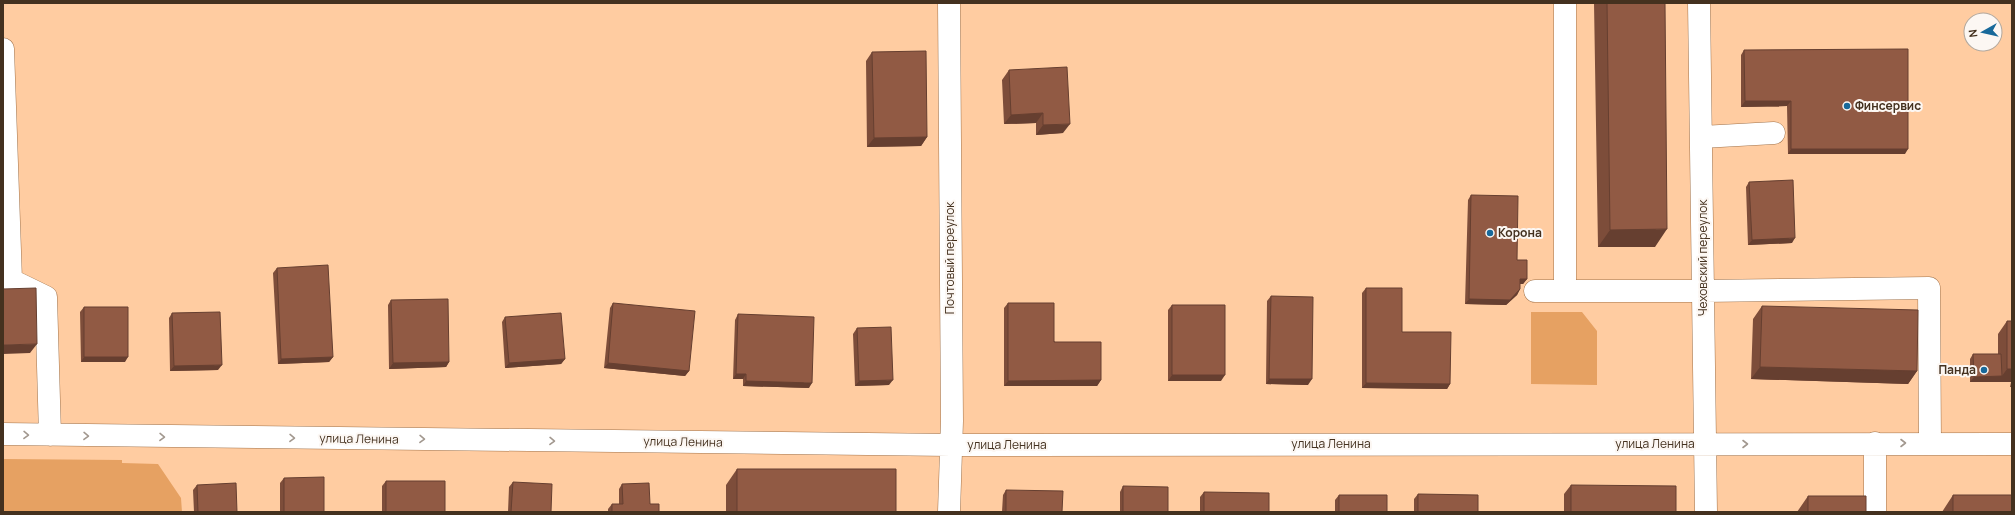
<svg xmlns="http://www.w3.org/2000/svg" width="2015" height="515" viewBox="0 0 2015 515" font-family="Manrope,sans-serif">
  <rect width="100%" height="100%" fill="#ffcca1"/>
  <path fill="#e6a162" d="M 1531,312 L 1582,312 L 1597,331 L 1597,385 L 1531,384 Z
    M 3,459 L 122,460 L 122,463 L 158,464 L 181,498 L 182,512 L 3,512 Z"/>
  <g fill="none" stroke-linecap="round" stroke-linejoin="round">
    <g stroke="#a1734b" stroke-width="23">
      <path id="minor" d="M 1699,3 L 1706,512
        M 3,49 L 11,280 L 46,297 L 50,435
        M 1702,137 L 1774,133
        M 1565,290 L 1565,3
        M 1535,291 L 1702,291 L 1929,288 L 1930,444
        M 3,434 L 951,445 L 2012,444
        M 949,512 L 952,421 L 949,3
        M 1875,512 L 1875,443"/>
    </g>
    <use href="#minor" stroke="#fff" stroke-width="22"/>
  </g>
  <path fill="#7d4d3a" d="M 1594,3 L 1665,3 L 1655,247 L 1598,247 Z
    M 1744,50 L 1905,154 L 1788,154 L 1787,106 L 1741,107 L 1741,55 Z
    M 872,52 L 927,137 L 921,146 L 867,147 L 866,61 Z
    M 1009,70 L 1063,133 L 1036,135 L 1036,123 L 1004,124 L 1002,80 Z
    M 1749,182 L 1792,243 L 1748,245 L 1746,187 Z
    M 1471,195 L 1517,260 L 1527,279 L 1523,284 L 1520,284 L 1520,289 L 1517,295 L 1506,305 L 1465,304 L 1468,200 Z
    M 277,268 L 333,357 L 329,362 L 278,364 L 273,273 Z
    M 1366,288 L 1402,332 L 1450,384 L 1447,389 L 1362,388 L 1362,293 Z
    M 1271,296 L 1308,385 L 1266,384 L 1267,301 Z
    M 391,300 L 449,362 L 446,367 L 389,369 L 388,305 Z
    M 613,303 L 689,371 L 685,376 L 604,368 L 610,308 Z
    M 1008,303 L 1101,380 L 1097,386 L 1004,386 L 1004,308 Z
    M 1172,305 L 1221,381 L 1168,381 L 1168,310 Z
    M 1762,306 L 1917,371 L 1908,384 L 1751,379 L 1753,319 Z
    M 84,307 L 125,362 L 81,362 L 80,312 Z
    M 172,313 L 218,370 L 170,371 L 169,318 Z
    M 738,314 L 809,388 L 743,386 L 743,379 L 733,379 L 735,320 Z
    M 505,317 L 565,359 L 561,364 L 505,368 L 502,322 Z
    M 2007,321 L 2012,321 L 2012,387 L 2010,387 L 2011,382 L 1970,382 L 1970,359 L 1973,354 L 1998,354 L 1998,334 Z
    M 857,328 L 889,385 L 855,386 L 853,334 Z
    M 737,469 L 896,512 L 726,512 L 726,485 Z
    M 284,478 L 324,512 L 280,512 L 280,483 Z
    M 386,481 L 445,512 L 382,512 L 382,486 Z
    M 513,482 L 551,512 L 508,512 L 509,487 Z
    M 622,484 L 650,504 L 659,512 L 608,512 L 608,509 L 612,504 L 619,504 L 619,489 Z
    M 197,485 L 237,512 L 194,512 L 193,490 Z
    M 1571,485 L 1676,512 L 1564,512 L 1564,494 Z
    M 1123,486 L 1168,512 L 1120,512 L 1120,492 Z
    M 1006,490 L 1062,512 L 1002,512 L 1003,495 Z
    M 1204,492 L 1269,512 L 1200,512 L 1200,497 Z
    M 1418,494 L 1478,512 L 1414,512 L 1414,499 Z
    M 1339,495 L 1387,512 L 1335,512 L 1335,500 Z
    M 1953,495 L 2012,512 L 1942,512 Z
    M 1808,496 L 1866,512 L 1797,512 Z"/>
  <path fill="#663f30" d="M 1745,101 L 1791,101 L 1787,106 L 1741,107 Z
    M 1043,113 L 1036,123 L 1004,124 L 1011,115 Z
    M 1070,124 L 1063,133 L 1036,135 L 1043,125 Z
    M 927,137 L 921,146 L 867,147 L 874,138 Z
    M 1791,149 L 1908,149 L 1905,154 L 1788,154 Z
    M 1667,229 L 1655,247 L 1598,247 L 1610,230 Z
    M 1795,238 L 1792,243 L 1748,245 L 1752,240 Z
    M 1520,279 L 1527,279 L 1523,284 L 1517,284 Z
    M 1520,289 L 1517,295 L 1506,305 L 1465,304 L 1469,299 Z
    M 37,344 L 30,353 L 3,354 L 3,345 Z
    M 84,357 L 128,357 L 125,362 L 81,362 Z
    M 333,357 L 329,362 L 278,364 L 281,359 Z
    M 565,359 L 561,364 L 505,368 L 509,363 Z
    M 449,362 L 446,367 L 389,369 L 393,363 Z
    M 608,363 L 689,371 L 685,376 L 604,368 Z
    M 222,365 L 218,370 L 170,371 L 174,366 Z
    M 1760,367 L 1917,371 L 1908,384 L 1751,379 Z
    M 2007,369 L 2012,369 L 2012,380 L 2011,382 L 1970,382 L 1974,377 L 2002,376 Z
    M 736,374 L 746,374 L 743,379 L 733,379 Z
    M 1172,375 L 1225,375 L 1221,381 L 1168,381 Z
    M 1269,379 L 1312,379 L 1308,385 L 1266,384 Z
    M 893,380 L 889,385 L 855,386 L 859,381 Z
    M 1101,380 L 1097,386 L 1004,386 L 1008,381 Z
    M 746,381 L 812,383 L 809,388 L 743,386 Z
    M 1366,383 L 1450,384 L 1447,389 L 1362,388 Z"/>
  <path fill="#915a44" stroke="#663f30" d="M 1607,3 L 1665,3 L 1667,229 L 1610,230 Z
    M 1908,49 L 1908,149 L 1791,149 L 1791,101 L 1745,101 L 1744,50 Z
    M 926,51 L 927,137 L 874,138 L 872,52 Z
    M 1067,67 L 1070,124 L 1043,125 L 1043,113 L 1011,115 L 1009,70 Z
    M 1793,180 L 1795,238 L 1752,240 L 1749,182 Z
    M 1471,195 L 1518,196 L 1517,260 L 1527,260 L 1527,279 L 1520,279 L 1520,289 L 1510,300 L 1469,299 Z
    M 328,265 L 333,357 L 281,359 L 277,268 Z
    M 36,288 L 37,344 L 3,345 L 3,289 Z
    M 1366,288 L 1402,288 L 1402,332 L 1451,332 L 1450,384 L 1366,383 Z
    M 1271,296 L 1313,297 L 1312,379 L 1269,379 Z
    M 448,299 L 449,362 L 393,363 L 391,300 Z
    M 613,303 L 695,311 L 689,371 L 608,363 Z
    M 1008,303 L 1054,303 L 1054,342 L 1101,342 L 1101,380 L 1008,381 Z
    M 1172,305 L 1225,305 L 1225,375 L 1172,375 Z
    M 1762,306 L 1918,310 L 1917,371 L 1760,367 Z
    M 84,307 L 128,307 L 128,357 L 84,357 Z
    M 220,312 L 222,365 L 174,366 L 172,313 Z
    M 561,313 L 565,359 L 509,363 L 505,317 Z
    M 738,314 L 814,317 L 812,383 L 746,381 L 746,374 L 736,374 Z
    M 2007,321 L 2012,321 L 2012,369 L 2007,369 Z
    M 891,327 L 893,380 L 859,381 L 857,328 Z
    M 1973,354 L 2001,354 L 2002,376 L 1974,377 Z
    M 737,469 L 896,469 L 896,512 L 737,512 Z
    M 324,477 L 324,512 L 284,512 L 284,478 Z
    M 386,481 L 445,481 L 445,512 L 386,512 Z
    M 513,482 L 552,484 L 551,512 L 511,512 Z
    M 236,483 L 237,512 L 198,512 L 197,485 Z
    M 649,483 L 650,504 L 659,504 L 659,512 L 612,512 L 612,504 L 623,504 L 622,484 Z
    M 1571,485 L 1676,486 L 1676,512 L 1571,512 Z
    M 1123,486 L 1168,487 L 1168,512 L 1123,512 Z
    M 1006,490 L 1063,491 L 1062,512 L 1006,512 Z
    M 1204,492 L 1269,493 L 1269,512 L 1204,512 Z
    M 1418,494 L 1478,495 L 1478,512 L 1418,512 Z
    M 1339,495 L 1387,495 L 1387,512 L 1339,512 Z
    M 1953,495 L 2012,495 L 2012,512 L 1953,512 Z
    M 1808,496 L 1866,496 L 1866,512 L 1808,512 Z"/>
  <defs><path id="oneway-chevron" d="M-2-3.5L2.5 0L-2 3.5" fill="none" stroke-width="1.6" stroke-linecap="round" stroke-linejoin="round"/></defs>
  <g stroke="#a2988f">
    <use href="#oneway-chevron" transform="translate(26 435) rotate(1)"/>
    <use href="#oneway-chevron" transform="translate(86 436) rotate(1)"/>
    <use href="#oneway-chevron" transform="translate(162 437) rotate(1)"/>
    <use href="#oneway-chevron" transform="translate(292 438) rotate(1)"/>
    <use href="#oneway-chevron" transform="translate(422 439) rotate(1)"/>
    <use href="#oneway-chevron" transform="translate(552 441) rotate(1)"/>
    <use href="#oneway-chevron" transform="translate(1903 443)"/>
    <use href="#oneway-chevron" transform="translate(1745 444)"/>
  </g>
  <g fill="#18699a" stroke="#fcf7f3" stroke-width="1.5">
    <circle cx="1847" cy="106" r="4"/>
    <circle cx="1490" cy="233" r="4"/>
    <circle cx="1984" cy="370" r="4"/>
  </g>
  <g text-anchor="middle" stroke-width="4" stroke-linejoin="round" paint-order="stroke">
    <g font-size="12" font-weight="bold" fill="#44311f" stroke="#fcf7f3" text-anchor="start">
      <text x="1855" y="110">Финсервис</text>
      <text x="1498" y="237">Корона</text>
      <text x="1976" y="374" text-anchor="end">Панда</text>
    </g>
    <g font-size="12" fill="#44311f" stroke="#fcf7f3">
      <text transform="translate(950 258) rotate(-90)" y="4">Почтовый переулок</text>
      <text transform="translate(1703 258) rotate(-90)" y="4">Чеховский переулок</text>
      <text transform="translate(359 439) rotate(1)" y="4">улица Ленина</text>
      <text transform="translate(683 442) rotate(1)" y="4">улица Ленина</text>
      <text x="1331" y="448">улица Ленина</text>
      <text x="1655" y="448">улица Ленина</text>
      <text x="1007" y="449">улица Ленина</text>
    </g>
  </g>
  <rect width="2015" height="515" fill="none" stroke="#44311f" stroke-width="8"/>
  <g transform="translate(1983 32) rotate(262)"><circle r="19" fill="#fcf7f3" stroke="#b2a89e"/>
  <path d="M0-3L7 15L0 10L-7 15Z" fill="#18699a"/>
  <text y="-6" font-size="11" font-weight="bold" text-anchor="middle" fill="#44311f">N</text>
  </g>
</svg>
